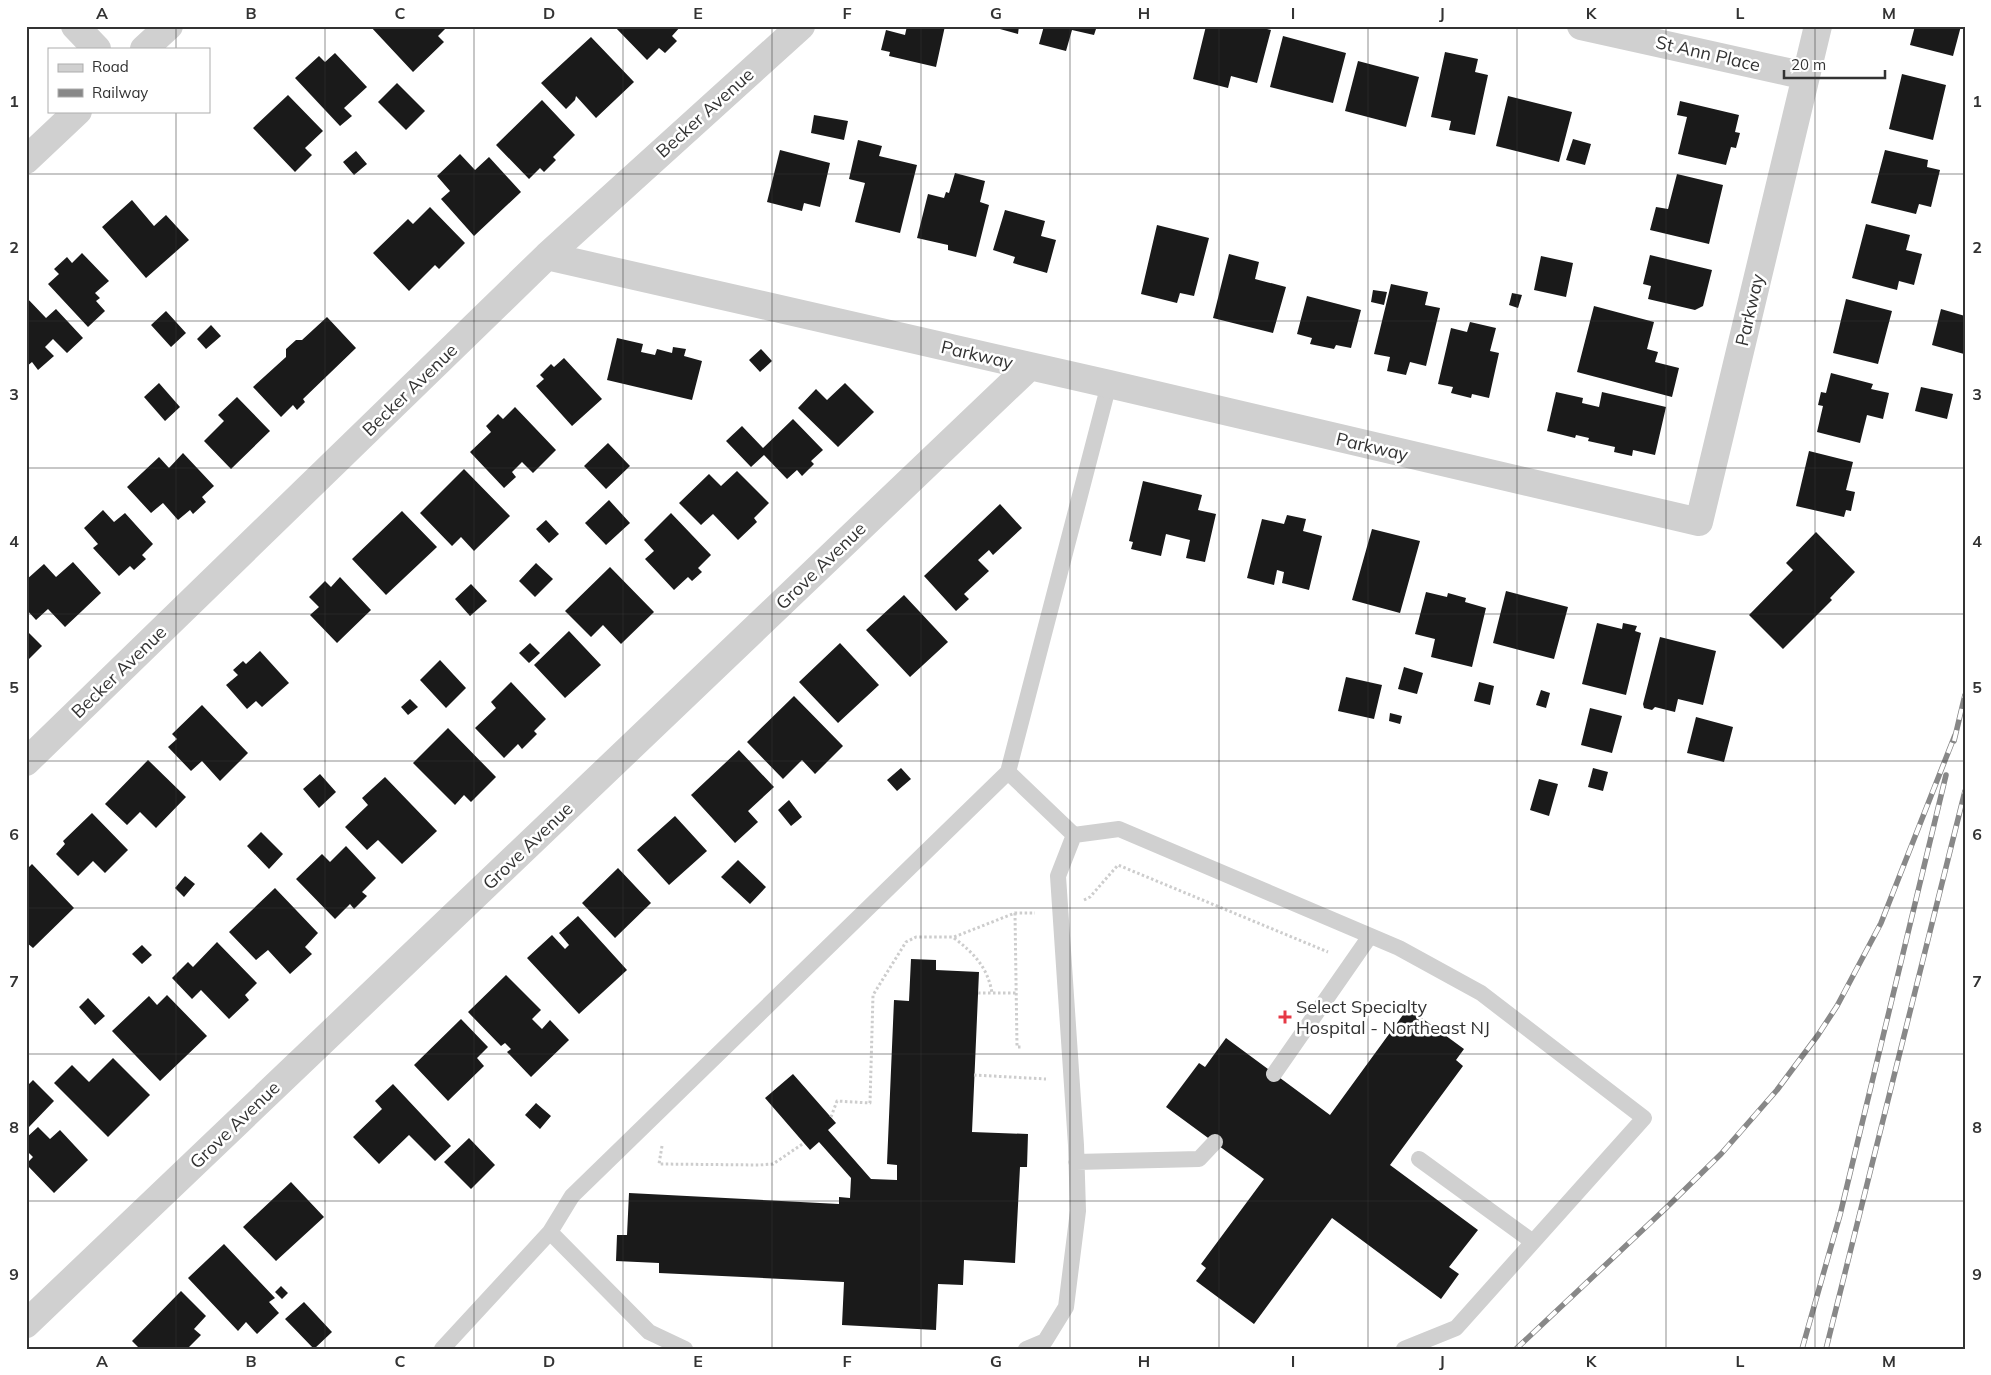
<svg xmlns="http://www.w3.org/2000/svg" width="1991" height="1375" viewBox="0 0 1991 1375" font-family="Mulish,sans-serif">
  <rect width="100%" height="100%" fill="#fff"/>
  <path fill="#1a1a1a" d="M 370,26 L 448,26 L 438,36 L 444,42 L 413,72 Z
    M 614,26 L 681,26 L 672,36 L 677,41 L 665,53 L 659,48 L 647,60 Z
    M 907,26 L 945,26 L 936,67 L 889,56 L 890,52 L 881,50 L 886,30 L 905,35 Z
    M 989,26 L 1019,26 L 1018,34 Z
    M 1044,26 L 1097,26 L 1094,35 L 1072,30 L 1066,51 L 1039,44 Z
    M 1206,26 L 1255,26 L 1271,30 L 1257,83 L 1231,76 L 1228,88 L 1193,79 Z
    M 1915,26 L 1961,26 L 1953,56 L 1910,45 Z
    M 1283,36 L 1346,53 L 1333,103 L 1270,87 Z
    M 591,37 L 634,82 L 596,118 L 576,96 L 575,100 L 566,109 L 541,83 Z
    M 1445,52 L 1478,59 L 1475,72 L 1488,75 L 1475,135 L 1449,130 L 1451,121 L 1431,117 Z
    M 335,53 L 367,87 L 344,108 L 352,116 L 340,126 L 295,78 L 319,56 L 325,62 Z
    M 1358,61 L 1419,77 L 1406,127 L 1345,111 Z
    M 1902,74 L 1946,85 L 1933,140 L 1889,129 Z
    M 397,83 L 425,111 L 406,130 L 378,102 Z
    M 288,95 L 323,131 L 305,148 L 312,155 L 295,172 L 253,128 Z
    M 1508,96 L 1572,112 L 1559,162 L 1496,146 Z
    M 542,100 L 575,135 L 553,157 L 556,160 L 544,172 L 540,168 L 529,179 L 496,145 Z
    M 1680,101 L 1739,115 L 1735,132 L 1740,133 L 1736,148 L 1731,147 L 1726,165 L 1678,154 L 1687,117 L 1677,115 Z
    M 814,115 L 848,121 L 844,140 L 811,133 Z
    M 1573,139 L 1591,144 L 1585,165 L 1566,160 Z
    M 858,140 L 882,146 L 879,156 L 917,165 L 900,233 L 855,222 L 865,183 L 849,179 Z
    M 780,150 L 830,163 L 820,207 L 804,203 L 802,211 L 767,202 Z
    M 1885,150 L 1928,160 L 1927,167 L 1940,170 L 1931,207 L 1919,204 L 1916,214 L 1871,203 Z
    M 356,151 L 367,164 L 354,175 L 343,162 Z
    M 460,154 L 475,170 L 489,157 L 521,192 L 474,236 L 441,199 L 450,191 L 437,176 Z
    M 955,173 L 985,181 L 980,202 L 989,205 L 976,257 L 948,250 L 948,245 L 917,238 L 928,194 L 944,198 L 946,192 L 949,193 Z
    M 1677,174 L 1723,185 L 1709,244 L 1650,230 L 1656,207 L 1668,209 Z
    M 132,200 L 154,226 L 166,215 L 189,240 L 146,278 L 102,227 Z
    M 430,207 L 465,243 L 439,269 L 435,265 L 409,291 L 373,253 L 408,219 L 413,224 Z
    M 1005,210 L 1045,221 L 1041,236 L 1056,240 L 1047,273 L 1013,263 L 1015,257 L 993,250 Z
    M 1866,224 L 1910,235 L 1906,250 L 1922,254 L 1914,285 L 1899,281 L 1897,290 L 1852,278 Z
    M 1157,225 L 1209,238 L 1194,296 L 1180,293 L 1177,303 L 1141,294 Z
    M 82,253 L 109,281 L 95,293 L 100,298 L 96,301 L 105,311 L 88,327 L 48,284 L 59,274 L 54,269 L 67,257 L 72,263 Z
    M 1229,254 L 1259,262 L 1255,279 L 1286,287 L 1273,333 L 1213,318 Z
    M 1650,255 L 1712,270 L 1703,306 L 1695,310 L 1648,299 L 1651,286 L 1643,284 Z
    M 1541,256 L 1573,263 L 1566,297 L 1534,290 Z
    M 1391,284 L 1428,292 L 1425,305 L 1440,308 L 1426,366 L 1410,362 L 1406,375 L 1387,371 L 1390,357 L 1374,354 Z
    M 1373,290 L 1387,292 L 1384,305 L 1371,302 Z
    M 1512,293 L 1522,295 L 1518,308 L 1509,305 Z
    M 1307,296 L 1361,310 L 1351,348 L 1336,345 L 1334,349 L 1310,344 L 1312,338 L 1297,334 Z
    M 26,297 L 46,318 L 56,309 L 83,338 L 67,353 L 53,339 L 45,347 L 54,356 L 38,370 L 32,362 L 26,367 Z
    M 1846,299 L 1892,311 L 1878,364 L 1833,353 Z
    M 1594,306 L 1654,322 L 1647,349 L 1658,352 L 1655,362 L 1679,368 L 1672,397 L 1577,372 Z
    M 1941,309 L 1965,316 L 1964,354 L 1932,345 Z
    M 166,311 L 186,333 L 171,347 L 151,325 Z
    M 327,317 L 356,348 L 303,399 L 305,402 L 297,410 L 293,405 L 281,417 L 253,387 L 286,357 L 286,349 L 296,340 L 302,340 Z
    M 1470,322 L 1496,328 L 1490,351 L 1499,353 L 1489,398 L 1472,394 L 1471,398 L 1451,393 L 1453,387 L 1438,384 L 1451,328 L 1467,332 Z
    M 211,325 L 221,336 L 206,349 L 197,339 Z
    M 617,338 L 643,344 L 641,352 L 655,355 L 657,349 L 672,353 L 673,347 L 686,349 L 684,356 L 702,361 L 692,400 L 607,380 Z
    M 761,349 L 772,361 L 760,372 L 749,360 Z
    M 564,358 L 602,399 L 572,426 L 536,386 L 544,379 L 540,375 L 551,364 L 554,367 Z
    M 1831,373 L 1873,384 L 1871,389 L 1889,393 L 1883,419 L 1867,415 L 1860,443 L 1817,432 L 1823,406 L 1818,405 L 1821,392 L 1826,393 Z
    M 159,383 L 180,407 L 165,421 L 144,397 Z
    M 845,383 L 874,412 L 838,447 L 798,408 L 816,389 L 827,400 Z
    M 1921,387 L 1953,394 L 1947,419 L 1915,411 Z
    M 1556,392 L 1583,398 L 1582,403 L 1599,407 L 1602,392 L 1666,407 L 1655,455 L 1633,450 L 1632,456 L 1614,452 L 1615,447 L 1588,441 L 1589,438 L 1576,435 L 1575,438 L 1547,431 Z
    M 237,397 L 270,431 L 231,469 L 204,441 L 224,421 L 218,415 Z
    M 515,407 L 556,450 L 533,473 L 522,462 L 512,472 L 516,477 L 504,488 L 470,452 L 491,432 L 486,426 L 498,414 L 503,419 Z
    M 793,419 L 823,450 L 811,461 L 814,464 L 802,476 L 797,470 L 787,479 L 764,455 L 751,467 L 726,441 L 742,426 L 763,448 Z
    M 608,443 L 630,466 L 606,489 L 584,466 Z
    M 1809,451 L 1853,462 L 1846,490 L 1855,492 L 1851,511 L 1846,510 L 1844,517 L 1796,506 Z
    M 183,453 L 214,486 L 202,497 L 206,502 L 193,514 L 190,510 L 178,520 L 163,503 L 151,513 L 127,487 L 159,457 L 169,468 Z
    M 464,469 L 510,516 L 474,551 L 461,537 L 452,546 L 420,513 Z
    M 737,471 L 769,503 L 754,518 L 757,522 L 738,540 L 713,514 L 701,525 L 679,503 L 709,474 L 721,486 Z
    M 1143,481 L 1202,495 L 1198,510 L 1216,514 L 1205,562 L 1186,558 L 1190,540 L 1166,534 L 1161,556 L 1131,549 L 1133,542 L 1129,541 Z
    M 609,500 L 630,523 L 606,545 L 585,523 Z
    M 1000,504 L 1022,528 L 993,555 L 989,550 L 978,560 L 989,571 L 964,594 L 969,599 L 956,611 L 924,576 Z
    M 103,510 L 114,522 L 125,513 L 153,544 L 142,555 L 146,559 L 134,570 L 130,566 L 119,576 L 93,548 L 98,544 L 84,528 Z
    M 402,511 L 437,547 L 386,595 L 352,559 Z
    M 671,513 L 711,555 L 698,568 L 702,572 L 692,581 L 688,577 L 674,590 L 645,559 L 654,551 L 644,540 Z
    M 1287,515 L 1306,519 L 1303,531 L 1322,536 L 1309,590 L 1282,583 L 1284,572 L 1277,570 L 1274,585 L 1247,578 L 1262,519 L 1284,524 Z
    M 546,520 L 559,534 L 549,543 L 536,529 Z
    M 1372,529 L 1420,541 L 1400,613 L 1352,600 Z
    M 1816,532 L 1855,572 L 1830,598 L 1832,600 L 1783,649 L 1749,615 L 1793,570 L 1786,563 Z
    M 73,562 L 101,593 L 65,627 L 48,609 L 36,620 L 26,609 L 26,580 L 44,564 L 56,577 Z
    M 536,563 L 553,579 L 535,597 L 519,581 Z
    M 610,567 L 654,612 L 621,644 L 603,625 L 591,637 L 565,611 Z
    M 340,577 L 371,610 L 337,643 L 310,615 L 319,607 L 309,597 L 325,581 L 331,587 Z
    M 471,584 L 487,601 L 470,616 L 455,599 Z
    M 1506,591 L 1568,607 L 1554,659 L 1493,643 Z
    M 1426,592 L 1447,597 L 1448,593 L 1466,598 L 1465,602 L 1486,608 L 1472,667 L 1431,657 L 1435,639 L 1415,634 Z
    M 904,595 L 948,642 L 910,677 L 866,630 Z
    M 1597,623 L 1622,629 L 1623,623 L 1637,626 L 1635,631 L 1641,633 L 1626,695 L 1582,684 Z
    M 26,630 L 42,646 L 26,662 Z
    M 569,631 L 601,665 L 565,698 L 534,665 Z
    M 1660,637 L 1716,651 L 1703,705 L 1678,699 L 1675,712 L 1655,707 L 1652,710 L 1644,708 L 1643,704 Z
    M 530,643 L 540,653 L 529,663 L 519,653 Z
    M 840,643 L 879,685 L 838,723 L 799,682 Z
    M 260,651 L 289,683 L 262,707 L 256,701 L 247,709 L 226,685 L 238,675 L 233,670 L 243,661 L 246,664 Z
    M 440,660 L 466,688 L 446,708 L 420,680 Z
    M 1404,667 L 1423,673 L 1417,694 L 1398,689 Z
    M 1346,677 L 1382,685 L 1374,719 L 1338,711 Z
    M 511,682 L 546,719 L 534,731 L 537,734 L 522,749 L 518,744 L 504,758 L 475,728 L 496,708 L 491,702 Z
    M 1479,682 L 1494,686 L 1490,705 L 1474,701 Z
    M 1541,690 L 1550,693 L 1546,708 L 1536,705 Z
    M 794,696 L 843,746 L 815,774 L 802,760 L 783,779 L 747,742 Z
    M 410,699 L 418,707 L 408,715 L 401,707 Z
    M 202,705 L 248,753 L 220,781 L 202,761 L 191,771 L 168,747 L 177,739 L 172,734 Z
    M 1590,708 L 1622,716 L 1612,753 L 1581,745 Z
    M 1390,713 L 1402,716 L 1400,724 L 1389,721 Z
    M 1696,717 L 1733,727 L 1724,762 L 1687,753 Z
    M 448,728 L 496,777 L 471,802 L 464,795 L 455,805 L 413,763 Z
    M 739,750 L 774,787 L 748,811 L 758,822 L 735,843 L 691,795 Z
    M 148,760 L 186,797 L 156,828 L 140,812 L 127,825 L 105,804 Z
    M 901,768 L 911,779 L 897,791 L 887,780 Z
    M 1593,768 L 1608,772 L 1603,791 L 1588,787 Z
    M 320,774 L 336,792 L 319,808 L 303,789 Z
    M 385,777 L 437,831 L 402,864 L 378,840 L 367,850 L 345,827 L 368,805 L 362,798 Z
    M 1539,779 L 1558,784 L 1549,816 L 1530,810 Z
    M 789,800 L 802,817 L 791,826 L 778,810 Z
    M 92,813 L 128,850 L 105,873 L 93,861 L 78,876 L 56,854 L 65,844 L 63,841 Z
    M 675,816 L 707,851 L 669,885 L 637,850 Z
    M 261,832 L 283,854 L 269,869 L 247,846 Z
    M 346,846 L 376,878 L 362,892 L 367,896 L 354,909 L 350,904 L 335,919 L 296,879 L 322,854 L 330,862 Z
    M 738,860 L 766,887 L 750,904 L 721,877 Z
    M 32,864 L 74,908 L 33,948 L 26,942 L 26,870 Z
    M 618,868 L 651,903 L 615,938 L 582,903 Z
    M 185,876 L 195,884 L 184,897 L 175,888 Z
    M 275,888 L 318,933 L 305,947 L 312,954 L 290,974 L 268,950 L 256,960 L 229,932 Z
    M 578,916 L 627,970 L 579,1014 L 527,958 L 552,935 L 565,949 L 569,945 L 559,933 Z
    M 217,942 L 257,983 L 245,995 L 249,1000 L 229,1019 L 201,990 L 192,999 L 172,978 L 188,962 L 193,967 Z
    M 142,945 L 152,955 L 142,964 L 132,954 Z
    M 911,959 L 936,960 L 936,970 L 979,972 L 972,1132 L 1028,1134 L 1027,1167 L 1020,1167 L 1015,1263 L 964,1260 L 963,1285 L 938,1284 L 936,1330 L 842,1325 L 844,1282 L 659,1273 L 659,1263 L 616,1261 L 617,1235 L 627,1235 L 629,1193 L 839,1204 L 839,1197 L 850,1198 L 851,1178 L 819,1142 L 810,1150 L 765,1098 L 793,1074 L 836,1123 L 828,1130 L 871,1179 L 897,1180 L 897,1165 L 887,1164 L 894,1000 L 909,1001 Z
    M 506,975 L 541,1010 L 532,1019 L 542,1029 L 550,1020 L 569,1040 L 531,1077 L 507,1052 L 511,1049 L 505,1043 L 501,1046 L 468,1012 Z
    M 167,995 L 207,1036 L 160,1081 L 112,1031 L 149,996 L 157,1005 Z
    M 88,998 L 105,1016 L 95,1025 L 79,1007 Z
    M 1408,1008 L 1464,1049 L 1456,1060 L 1463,1066 L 1390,1165 L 1478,1230 L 1449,1267 L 1459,1274 L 1441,1299 L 1332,1218 L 1254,1324 L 1196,1281 L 1206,1268 L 1201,1264 L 1264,1179 L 1166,1107 L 1199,1063 L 1205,1067 L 1226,1038 L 1330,1115 Z
    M 461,1019 L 488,1047 L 477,1058 L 484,1066 L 448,1101 L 414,1065 Z
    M 113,1058 L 150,1095 L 108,1137 L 54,1083 L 72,1065 L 89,1082 Z
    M 33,1080 L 54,1101 L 29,1127 L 26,1124 L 26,1087 Z
    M 393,1084 L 451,1146 L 435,1161 L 409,1135 L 379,1164 L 353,1137 L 382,1109 L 375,1101 Z
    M 536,1103 L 551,1116 L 540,1129 L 525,1115 Z
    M 38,1127 L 50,1139 L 60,1130 L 88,1160 L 54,1193 L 26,1164 L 33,1157 L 26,1150 L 26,1138 Z
    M 469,1138 L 495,1165 L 471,1189 L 444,1162 Z
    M 291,1182 L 324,1217 L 276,1261 L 243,1227 Z
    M 224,1244 L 275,1298 L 269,1302 L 279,1313 L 257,1334 L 246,1322 L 238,1331 L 188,1278 Z
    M 281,1286 L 288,1293 L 282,1299 L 275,1292 Z
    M 181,1291 L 206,1316 L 194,1329 L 201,1335 L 187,1349 L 140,1349 L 132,1341 Z
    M 304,1302 L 332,1332 L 314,1349 L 285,1319 Z"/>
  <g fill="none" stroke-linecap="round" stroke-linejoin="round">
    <path stroke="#cdcdcd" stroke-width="3" stroke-dasharray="2.5 2.5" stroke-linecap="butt" d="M 1084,900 L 1090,897 L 1118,865 L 1328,952
      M 1015,913 L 1017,1047 L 1023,1047
      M 954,938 C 974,953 988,968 992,993
      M 978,993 L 1016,993
      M 974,1075 L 1046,1079
      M 831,1117 L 837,1101 L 870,1103 L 873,995 L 906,942 L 916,937 L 954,937 L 1015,913 L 1035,913
      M 662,1146 L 659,1164 L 759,1165 L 773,1164 L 804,1143"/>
    <path stroke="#d0d0d0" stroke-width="16" d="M 1109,384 L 1008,772 L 1074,835 L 1119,829 L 1399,948 L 1481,993 L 1644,1118 L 1456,1328 L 1404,1349
      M 1274,1074 L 1370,936
      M 1419,1159 L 1533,1242
      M 1076,1162 L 1199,1159 L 1215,1142
      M 550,1232 L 649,1332 L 685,1349
      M 442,1349 L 550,1232 L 572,1196 L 1008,772
      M 1026,1349 L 1045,1341 L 1066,1307 L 1078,1211 L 1076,1145 L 1058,876 L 1074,835"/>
    <path stroke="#d0d0d0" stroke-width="28" d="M 75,26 L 97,49
      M 1581,26 L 1806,76
      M 144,49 L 169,26
      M 26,160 L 78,111
      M 547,256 L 1109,384 L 1699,522 L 1818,26
      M 26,762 L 547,256 L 801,26
      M 26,1324 L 1029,367"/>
    <g stroke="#888" stroke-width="5.5">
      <path id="rail" d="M 1954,741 L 1965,695
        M 1516,1349 L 1666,1208 L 1721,1154 L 1777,1090 L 1818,1035 L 1837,1006 L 1881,923 L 1955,735
        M 1802,1349 L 1840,1215 L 1946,775
        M 1826,1349 L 1965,791"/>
    </g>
    <use href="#rail" stroke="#fff" stroke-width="4" stroke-dasharray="11" stroke-linecap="butt"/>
  </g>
  <path fill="none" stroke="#333" stroke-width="1" stroke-opacity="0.55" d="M 176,26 L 176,49M 325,26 L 325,1349M 474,26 L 474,1349M 623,26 L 623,1349M 772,26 L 772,1349M 921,26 L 921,1349M 1070,26 L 1070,1349M 1219,26 L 1219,1349M 1368,26 L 1368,1349M 1517,26 L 1517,1349M 1666,26 L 1666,1349M 1815,26 L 1815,1349M 176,111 L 176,1349M 26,174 L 1965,174M 26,321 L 1965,321M 26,468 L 1965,468M 26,614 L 1965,614M 26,761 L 1965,761M 26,908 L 1965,908M 26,1054 L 1965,1054M 26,1201 L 1965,1201"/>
  <path fill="#e63946" stroke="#fff" stroke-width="2" d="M1282.5 1009.5h5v5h5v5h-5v5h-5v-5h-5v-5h5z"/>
  <g text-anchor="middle" stroke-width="5" stroke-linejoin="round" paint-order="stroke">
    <g font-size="18" fill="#333" stroke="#fff">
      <text transform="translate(1708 54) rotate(13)" y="6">St Ann Place</text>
      <text transform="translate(705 113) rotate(-42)" y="6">Becker Avenue</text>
      <text transform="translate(1750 310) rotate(-77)" y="6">Parkway</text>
      <text transform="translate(977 355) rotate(13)" y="6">Parkway</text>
      <text transform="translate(410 390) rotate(-44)" y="6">Becker Avenue</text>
      <text transform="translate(1372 447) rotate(13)" y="6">Parkway</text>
      <text transform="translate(821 566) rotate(-44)" y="6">Grove Avenue</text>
      <text transform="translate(119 672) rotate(-44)" y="6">Becker Avenue</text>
      <text transform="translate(528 846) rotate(-44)" y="6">Grove Avenue</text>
      <text transform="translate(235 1125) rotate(-44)" y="6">Grove Avenue</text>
    </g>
    <g font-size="18" fill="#333" stroke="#fff" text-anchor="start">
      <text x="1296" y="1013">Select Specialty<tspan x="1296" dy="21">Hospital - Northeast NJ</tspan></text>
    </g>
  </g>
  <rect width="1991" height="1375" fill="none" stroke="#ffffff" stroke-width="55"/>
  <rect x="48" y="48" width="162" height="65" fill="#ffffff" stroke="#adadad"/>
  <rect x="58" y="64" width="25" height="8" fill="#d0d0d0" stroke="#adadad"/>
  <text x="92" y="72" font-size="15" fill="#333333">Road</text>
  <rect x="58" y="89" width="25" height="8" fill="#888888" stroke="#adadad"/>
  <text x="92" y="98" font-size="15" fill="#333333">Railway</text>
  <path d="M1784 70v8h101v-8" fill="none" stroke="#333333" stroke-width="2.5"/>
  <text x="1791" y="70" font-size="15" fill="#333333" stroke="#ffffff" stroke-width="4" paint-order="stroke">20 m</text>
  <rect x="28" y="28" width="1936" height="1320" fill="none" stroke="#333" stroke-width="2"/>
  <g font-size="16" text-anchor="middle" font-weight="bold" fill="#333">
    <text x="102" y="19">A</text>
    <text x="251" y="19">B</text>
    <text x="400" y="19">C</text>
    <text x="549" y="19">D</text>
    <text x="698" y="19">E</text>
    <text x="847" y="19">F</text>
    <text x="996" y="19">G</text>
    <text x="1144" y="19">H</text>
    <text x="1293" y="19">I</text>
    <text x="1442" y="19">J</text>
    <text x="1591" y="19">K</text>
    <text x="1740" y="19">L</text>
    <text x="1889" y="19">M</text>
    <text x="14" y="107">1</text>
    <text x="1977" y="107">1</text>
    <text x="14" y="253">2</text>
    <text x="1977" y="253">2</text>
    <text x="14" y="400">3</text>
    <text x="1977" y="400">3</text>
    <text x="14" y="547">4</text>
    <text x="1977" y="547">4</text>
    <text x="14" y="693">5</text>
    <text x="1977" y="693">5</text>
    <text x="14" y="840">6</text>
    <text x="1977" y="840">6</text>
    <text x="14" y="987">7</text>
    <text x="1977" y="987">7</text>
    <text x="14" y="1133">8</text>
    <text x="1977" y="1133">8</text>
    <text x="14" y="1280">9</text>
    <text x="1977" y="1280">9</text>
    <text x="102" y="1367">A</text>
    <text x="251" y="1367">B</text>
    <text x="400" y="1367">C</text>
    <text x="549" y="1367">D</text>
    <text x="698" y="1367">E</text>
    <text x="847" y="1367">F</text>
    <text x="996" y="1367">G</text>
    <text x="1144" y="1367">H</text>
    <text x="1293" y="1367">I</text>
    <text x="1442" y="1367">J</text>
    <text x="1591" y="1367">K</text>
    <text x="1740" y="1367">L</text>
    <text x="1889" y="1367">M</text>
  </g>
</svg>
